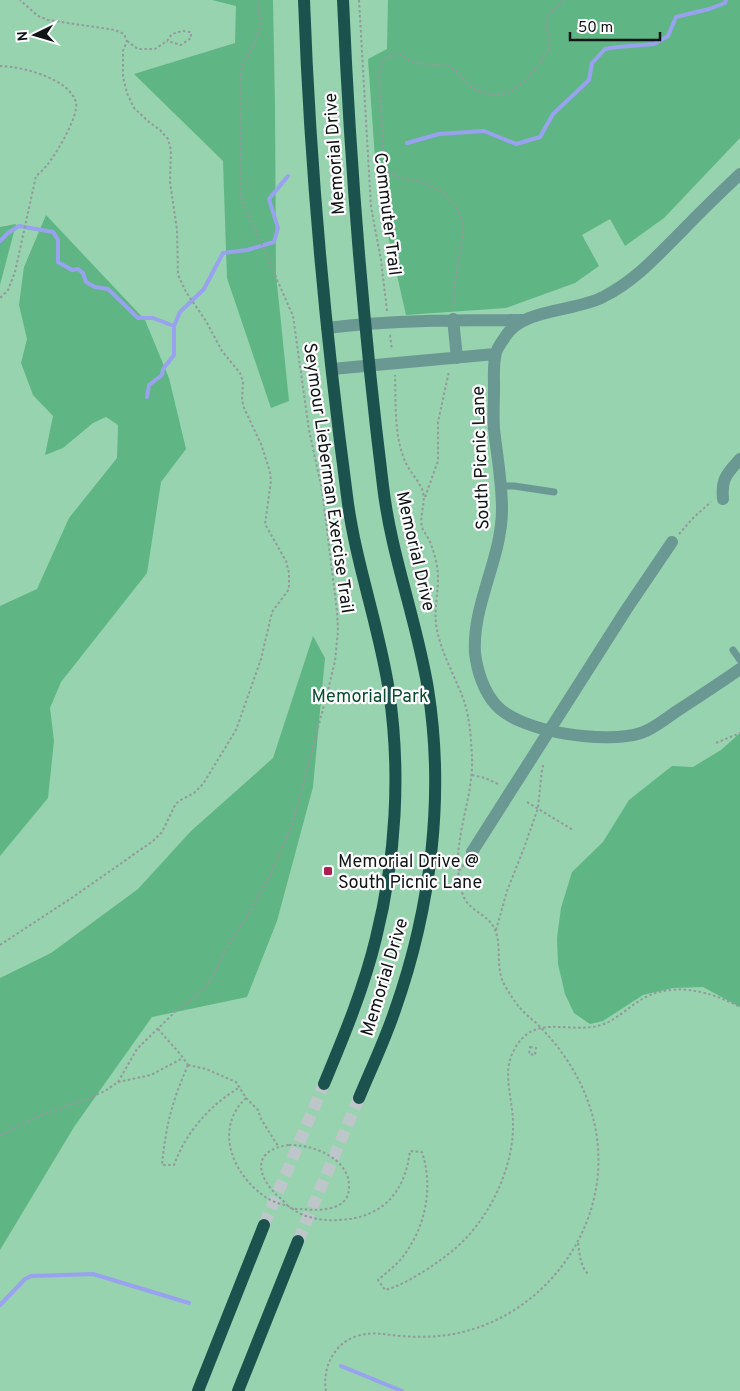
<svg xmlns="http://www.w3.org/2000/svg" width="740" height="1391" viewBox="0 0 740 1391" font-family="Overpass,sans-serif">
  <rect width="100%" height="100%" fill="#dbe6e9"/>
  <path fill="#96d3ae" d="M 0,0 L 740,0 L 740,1391 L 0,1391 Z"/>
  <path fill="#5fb684" d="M 212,0 L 273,0 L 275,108 L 276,274 L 289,401 L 271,408 L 227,278 L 223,161 L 134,74 L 235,43 L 236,6 Z
    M 388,0 L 740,0 L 740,138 L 664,218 L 625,246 L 610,219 L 582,235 L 599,266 L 575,283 L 506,308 L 406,315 L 377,187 L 368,59 L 387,49 Z
    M 46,215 L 145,320 L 169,378 L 186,449 L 161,482 L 147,573 L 61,682 L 50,708 L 54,741 L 48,798 L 0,856 L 0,606 L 37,589 L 69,518 L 117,458 L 118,425 L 106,417 L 93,423 L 63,448 L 45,455 L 53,416 L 33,395 L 21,363 L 27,339 L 19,305 L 24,267 Z
    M 16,224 L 0,285 L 0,227 Z
    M 313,636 L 325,658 L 313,787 L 277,921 L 247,997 L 152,1017 L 74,1127 L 0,1250 L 0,978 L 51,953 L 138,889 L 191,831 L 273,758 Z
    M 740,733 L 740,1007 L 703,987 L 673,988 L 643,995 L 603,1021 L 590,1024 L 574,1013 L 565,994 L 558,964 L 557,938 L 561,908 L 572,872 L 603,842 L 629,800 L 672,766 L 693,767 L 721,750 Z"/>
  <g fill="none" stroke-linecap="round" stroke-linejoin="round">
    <path stroke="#98a2ef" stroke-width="4" d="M 407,143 L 439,134 L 484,131 L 516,144 L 540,137 L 553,114 L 589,80 L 592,63 L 605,49 L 617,47 L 654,44 L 668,36 L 676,17 L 709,9 L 725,3 L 726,0
      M 0,241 L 8,233 L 19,226 L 53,232 L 58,240 L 58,262 L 72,270 L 78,269 L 83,273 L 86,282 L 95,287 L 108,289 L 138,318 L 153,318 L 174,326 L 180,312 L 204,289 L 223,253 L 247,250 L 274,242 L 278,228 L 269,199 L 288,176
      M 147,397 L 149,385 L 162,375 L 163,369 L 174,355 L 174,326
      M 0,1305 L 25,1279 L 31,1276 L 93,1274 L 189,1303
      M 341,1366 L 402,1391"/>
    <path stroke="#bdc7c9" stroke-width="12" stroke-dasharray="12 6" stroke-linecap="butt" d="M 264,1225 L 324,1084
      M 298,1241 L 359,1098"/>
    <path stroke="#929a9d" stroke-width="2" stroke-dasharray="2.5 2.5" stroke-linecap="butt" d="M 359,0 L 371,207 L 381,260 L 387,311
      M 127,41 L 138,49 L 155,49 L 167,41 L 172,34 L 182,31 L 191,32 L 191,38 L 181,45 L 167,41
      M 0,66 C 21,66 71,79 76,103 C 79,115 56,155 47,165 C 44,169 40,173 36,176 L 15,272 L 8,290 L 0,298
      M 453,308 L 455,280 L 463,234 L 462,221 L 457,208 L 442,191 L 425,183 L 406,179 L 384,171 L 379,72 L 385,58 L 400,54 C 405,57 411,62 417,63 C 428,65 442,63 452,68 C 460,72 464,82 472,87 C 509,110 531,76 550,47 C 546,21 542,17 565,0
      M 390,335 L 392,350
      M 425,497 L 438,461 L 438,422 L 449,371
      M 679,534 L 694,517 L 711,502
      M 716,743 L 740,733
      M 472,775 L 485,778 L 500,785
      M 527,802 L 573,830
      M 459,871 L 465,863
      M 496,930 L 507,891 L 524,848 L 538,808 L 542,769 L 544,763
      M 0,945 L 73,897 L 153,841 L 162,832 L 175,805 L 179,801 L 194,793 L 203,784 L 236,730 L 261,659 L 272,612 L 289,589 L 289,573 L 286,561 L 265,524 L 271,481 L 270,472 L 261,444 L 244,408 L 242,400 L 243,382 L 240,373 L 222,351 L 206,321 L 186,292 L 178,275 L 177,230 L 170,182 L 171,150 L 168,139 L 160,130 L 149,122 L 134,108 L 127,93 L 123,77 L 123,51 L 127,41 L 124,34 L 115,30 L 48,20 L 38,16 L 20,0
      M 158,1029 L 181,1055 L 188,1065
      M 530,1047 L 536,1048 L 535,1055 L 529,1054 Z
      M 188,1065 C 172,1102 166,1124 162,1165 L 174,1165 C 186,1132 209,1106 240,1087
      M 188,1065 L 206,1069 L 236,1082 L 246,1098 L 258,1110 L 261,1119 L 278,1146
      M 118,1082 L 151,1075 L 183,1058
      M 246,1098 C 213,1129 233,1176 267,1198 C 273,1202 281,1204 288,1206 C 293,1209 296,1212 301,1214 C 312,1219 327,1221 339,1220 C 382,1218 405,1193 410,1151 L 422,1152 C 434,1188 425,1230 401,1259 C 394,1267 386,1273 378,1280 L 385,1290 C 400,1286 413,1278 426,1270 C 441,1260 455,1250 467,1237 C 494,1208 514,1163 513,1123 C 513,1100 502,1074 513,1052 C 533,1011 568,1035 601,1025 C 617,1020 630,1005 646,997 C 676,982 712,992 740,1007
      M 0,1135 L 41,1115 L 87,1099 L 105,1091 L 118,1082 L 137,1049 L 177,1010 L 201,992 L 209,983 L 230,942 L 249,913 L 272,871 L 284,845 L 294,818 L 327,694 L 335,661 L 338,631 L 337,611 L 322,490 L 309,430 L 293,316 L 240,195 L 240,70 L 254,45 L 261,23 L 257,0
      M 289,1145 C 312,1144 349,1158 349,1186 C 350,1211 320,1211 302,1209 C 299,1209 294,1209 291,1208 C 287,1206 283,1200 279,1197 C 256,1176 251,1150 289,1145 Z
      M 578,1243 C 580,1256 580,1266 589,1275
      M 326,1391 C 322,1368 334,1343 357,1336 C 372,1331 386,1335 401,1336 C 414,1337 427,1337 439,1336 C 523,1328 591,1257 598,1173 C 602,1119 580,1069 543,1030 C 536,1022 527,1016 520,1008 C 514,1001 507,990 503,982 C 495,964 503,943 493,926 C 485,913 468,910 463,895 C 447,847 474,804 472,757 C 471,739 470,719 464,701 C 456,678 442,655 437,630 C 432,606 442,587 436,561 C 434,553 432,545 428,538 C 426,534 423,531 422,527 C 419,514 427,502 422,489 C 417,478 407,469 403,456 C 394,431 396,401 395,375"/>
    <path stroke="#6a9893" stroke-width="7" d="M 501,486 L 514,486 L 554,492
      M 733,650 L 740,660"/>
    <path stroke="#6a9893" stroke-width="12" d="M 740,174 C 721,192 701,211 683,230 C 658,255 635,281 603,297 C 575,312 522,308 505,337 C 502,342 497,348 496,353 C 493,363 494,377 494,387 C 494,401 493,415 494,429 C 497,456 502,482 502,509 C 502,559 472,604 475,653 C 477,671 484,692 496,705 C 521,733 606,744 641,733 C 654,729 665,719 677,711 C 698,697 719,684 740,669
      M 453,319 L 457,358
      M 327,328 C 393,320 458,320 524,320
      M 332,369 L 495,354
      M 723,499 C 721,478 727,474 740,459
      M 472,852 L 626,610 L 672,542"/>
    <path stroke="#1c524d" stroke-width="12" d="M 304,0 C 310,166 325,331 347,496 C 355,562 379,625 389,691 C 401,772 396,858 376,938 C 364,988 344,1036 324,1084
      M 343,0 C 350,162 363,325 383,486 C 391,555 417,621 428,689 C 445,796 431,908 395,1010 C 385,1040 371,1069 359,1098
      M 198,1391 L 264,1225
      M 238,1391 L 298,1241"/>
  </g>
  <rect fill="#af1e4e" stroke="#fff" stroke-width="2" x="323" y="866" width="10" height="10" rx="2.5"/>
  <g text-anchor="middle" stroke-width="4.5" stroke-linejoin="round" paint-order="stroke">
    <g font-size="18" fill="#111516" stroke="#fff">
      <text transform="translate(334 154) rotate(-94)" y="6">Memorial Drive</text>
      <text transform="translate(388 214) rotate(83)" y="6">Commuter Trail</text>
      <text transform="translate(480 458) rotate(-92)" y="6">South Picnic Lane</text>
      <text transform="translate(329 478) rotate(82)" y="6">Seymour Lieberman Exercise Trail</text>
      <text transform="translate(416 551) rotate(77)" y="6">Memorial Drive</text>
      <text transform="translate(384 977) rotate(-73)" y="6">Memorial Drive</text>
    </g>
    <g font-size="18" fill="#084e2e" stroke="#fff">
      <text x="370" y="702">Memorial Park</text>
    </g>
    <g font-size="18" fill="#111516" stroke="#fff" text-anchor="start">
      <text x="338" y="867">Memorial Drive @<tspan x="338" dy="21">South Picnic Lane</tspan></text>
    </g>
  </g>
  <g transform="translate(35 35) rotate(265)" stroke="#ffffff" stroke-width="4" paint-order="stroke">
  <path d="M0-4L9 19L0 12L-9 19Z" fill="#111516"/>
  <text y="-8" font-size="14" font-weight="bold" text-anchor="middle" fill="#111516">N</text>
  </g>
  <path d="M570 32v8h90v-8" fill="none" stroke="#111516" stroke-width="2.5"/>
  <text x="578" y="32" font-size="15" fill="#111516" stroke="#ffffff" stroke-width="4" paint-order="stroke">50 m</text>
</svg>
